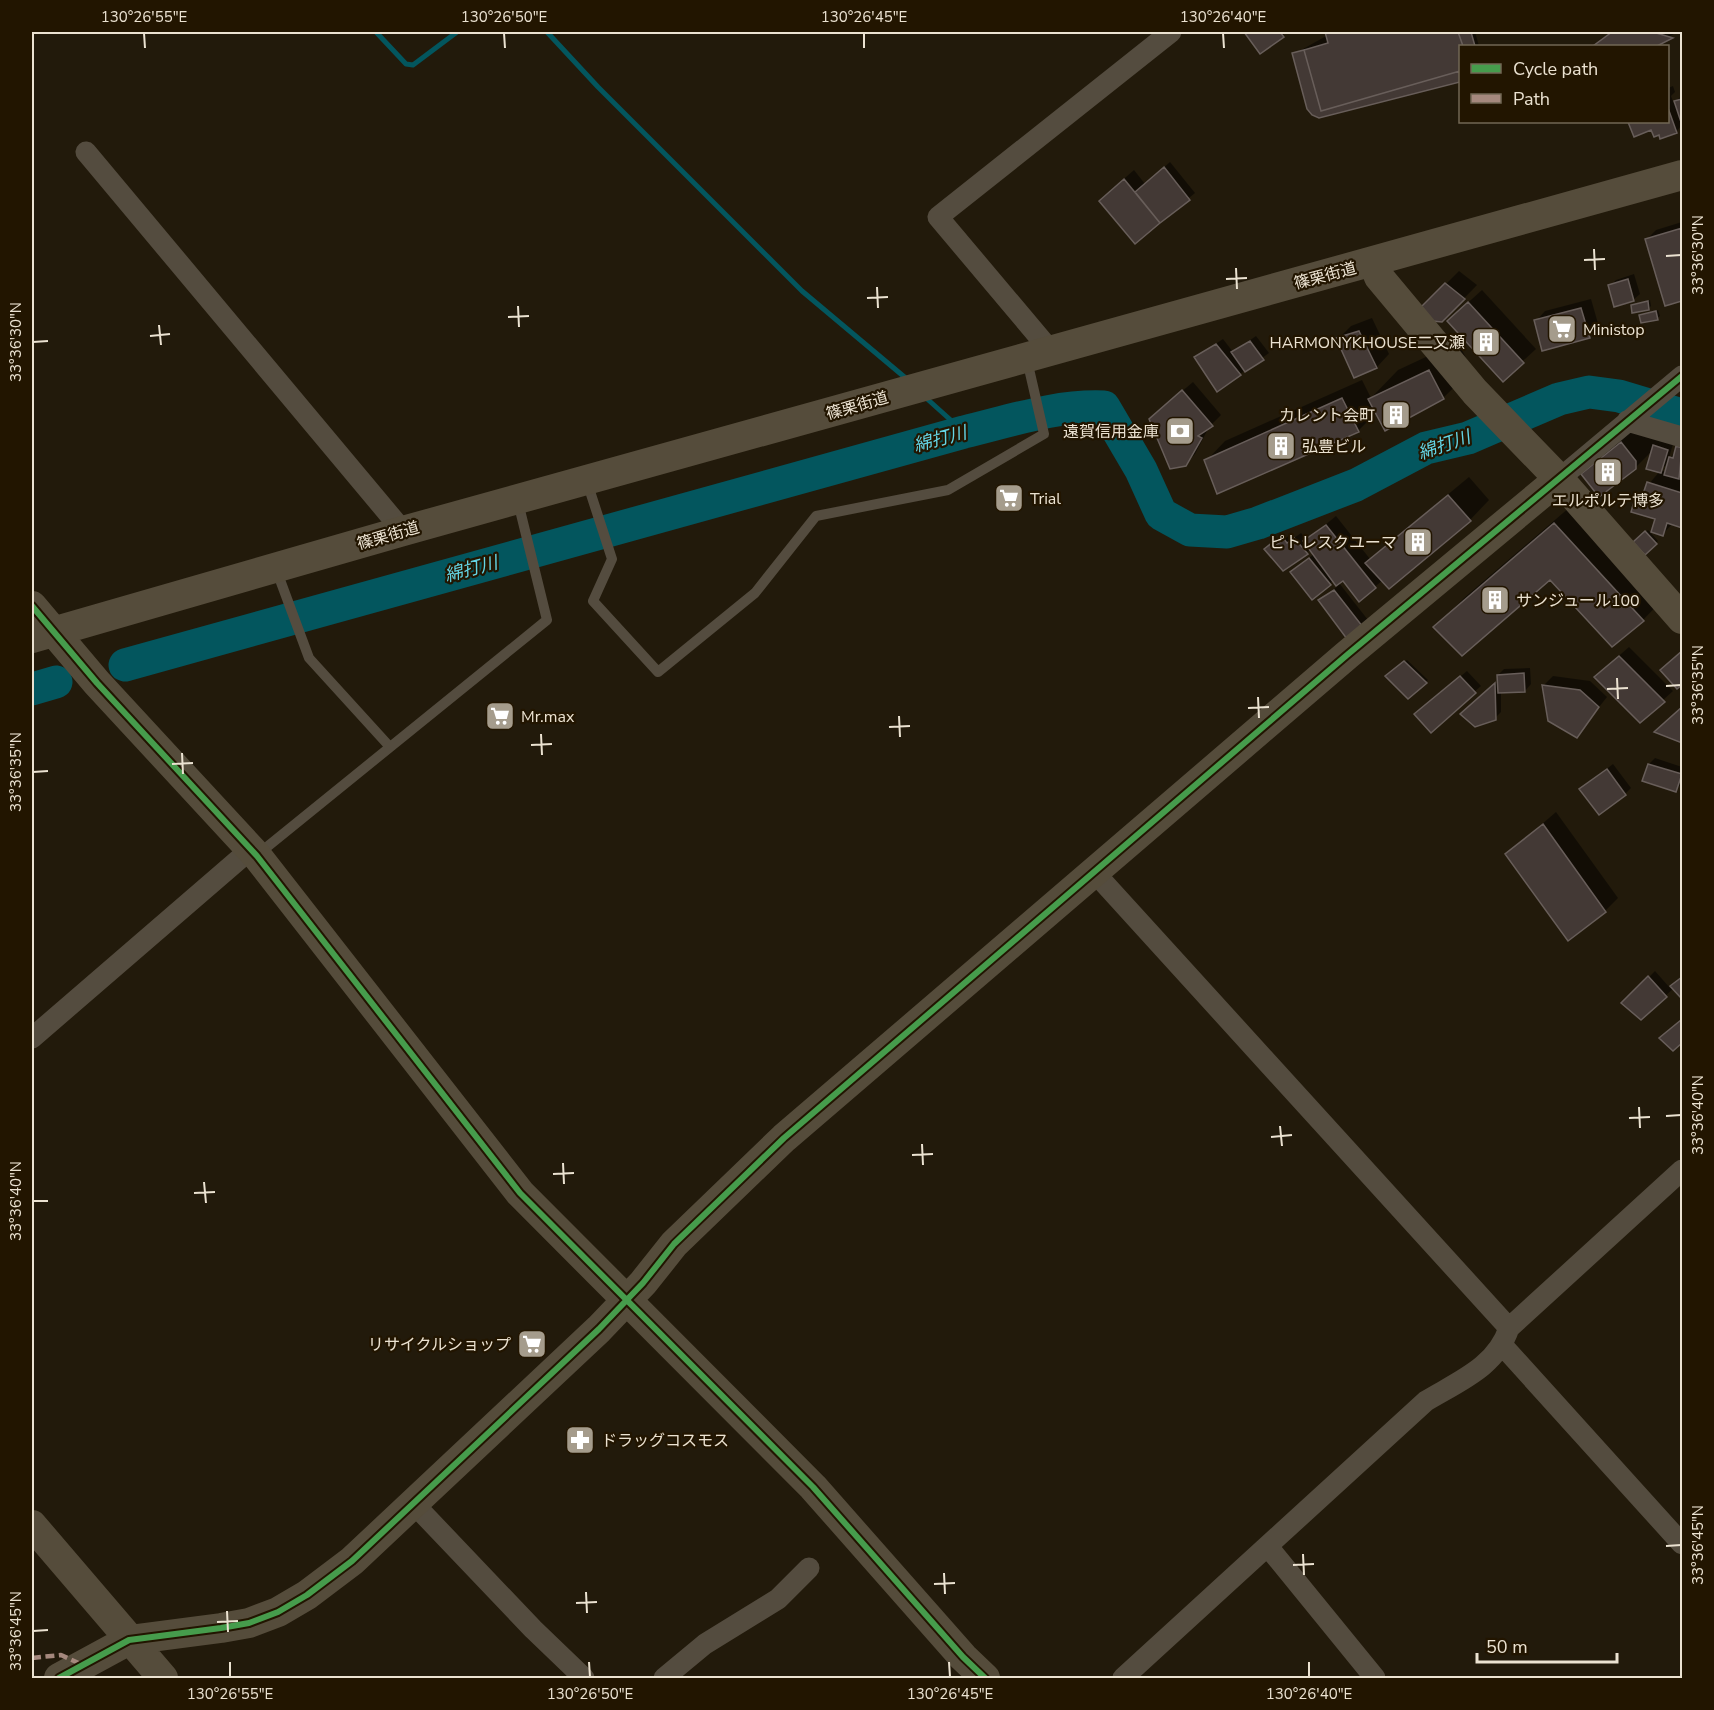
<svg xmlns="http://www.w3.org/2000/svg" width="1714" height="1710" viewBox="0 0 1714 1710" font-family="'Nunito Sans','Noto Sans JP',sans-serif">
  <rect width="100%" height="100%" fill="#221a0b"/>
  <path fill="#0007" fill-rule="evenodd" d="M 1246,32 L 1287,32 L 1261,52 Z
    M 1327,32 L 1475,32 L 1479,46 L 1460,46 L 1460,78 L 1320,117 L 1294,54 L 1328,35 Z
    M 1612,32 L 1677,32 L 1654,46 L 1593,46 Z
    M 1673,86 L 1675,92 L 1671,96 L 1674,104 L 1682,95 L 1682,125 L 1676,132 L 1652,128 L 1634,135 L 1629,122 L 1668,122 L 1668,88 Z
    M 1170,162 L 1195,193 L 1135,242 L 1110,191 L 1134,170 L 1145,184 Z
    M 1682,222 L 1682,299 L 1666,304 L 1647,239 L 1656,230 Z
    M 1459,271 L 1477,285 L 1442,321 L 1423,307 Z
    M 1634,274 L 1640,294 L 1633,300 L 1610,286 L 1616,280 Z
    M 1482,290 L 1536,349 L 1503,379 L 1462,308 Z
    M 1591,299 L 1599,327 L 1589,336 L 1536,321 L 1545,311 Z
    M 1650,300 L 1651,306 L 1649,308 L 1633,306 Z
    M 1658,310 L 1660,316 L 1657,318 L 1641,315 Z
    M 1372,318 L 1389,354 L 1377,367 L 1355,376 L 1338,339 L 1351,326 Z
    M 1256,336 L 1269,353 L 1218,390 L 1196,357 L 1223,339 L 1233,352 Z
    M 1458,342 L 1472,370 L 1443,398 L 1377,412 L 1358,431 L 1206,461 L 1225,441 L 1362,380 L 1371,398 L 1398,370 Z
    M 1193,382 L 1221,415 L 1209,427 L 1195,454 L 1185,465 L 1160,410 Z
    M 1650,414 L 1673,444 L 1668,461 L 1682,442 L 1682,473 L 1680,476 L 1682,477 L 1682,526 L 1673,523 L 1663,534 L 1657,518 L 1636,499 L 1660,471 L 1653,450 L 1635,468 L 1583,474 L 1611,446 ZM 1669,462 L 1667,472 L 1661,470 Z
    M 1469,477 L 1489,500 L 1470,520 L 1383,580 L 1359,600 L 1343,579 L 1339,583 L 1368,620 L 1362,626 L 1320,600 L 1338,586 L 1334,580 L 1312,598 L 1298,567 L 1314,554 L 1311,549 L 1283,569 L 1272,543 L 1280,537 L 1282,541 L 1291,534 L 1294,538 L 1301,533 L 1307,540 L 1336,516 L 1370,559 Z
    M 1584,495 L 1671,591 L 1643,620 L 1550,577 L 1436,627 L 1464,598 Z
    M 1648,530 L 1658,541 L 1645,553 L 1635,542 Z
    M 1629,647 L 1673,691 L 1640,721 L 1606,667 Z
    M 1407,660 L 1428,680 L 1409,697 L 1390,674 Z
    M 1530,668 L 1531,684 L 1525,691 L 1501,692 L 1501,712 L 1495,718 L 1469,708 L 1499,681 L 1498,675 L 1504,669 Z
    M 1467,671 L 1481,686 L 1431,730 L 1422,708 Z
    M 1553,676 L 1590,681 L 1607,697 L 1576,736 L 1543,686 Z
    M 1655,758 L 1682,767 L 1682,783 L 1676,790 L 1644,780 L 1649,764 Z
    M 1613,764 L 1631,788 L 1625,794 L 1581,789 Z
    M 1556,812 L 1618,898 L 1605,911 L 1507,854 Z
    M 1655,971 L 1670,988 L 1682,977 L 1682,997 L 1674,988 L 1641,1018 L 1624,1003 Z
    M 1682,1019 L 1682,1041 L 1673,1049 L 1667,1032 Z"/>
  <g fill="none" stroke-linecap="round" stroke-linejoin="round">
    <path stroke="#03565e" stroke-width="5" d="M 376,32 L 406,64 L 413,65 L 457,32
      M 547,32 L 598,87 L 802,291 L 908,380
      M 925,397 L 964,432"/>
    <path stroke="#03565e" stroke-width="33" d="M 125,665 L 964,432 C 1010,421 1056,405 1104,407 L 1141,470 L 1161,514 L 1190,530 L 1227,532 L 1258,523 L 1356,485 L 1426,448 L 1468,438 L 1559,399 L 1589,392 L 1619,396 L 1682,415
      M 32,689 L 56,682"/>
  </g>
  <path fill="#433935" stroke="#685e5a" stroke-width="1.5" d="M 1244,32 L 1280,32 L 1284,37 L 1260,54 Z
    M 1325,32 L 1458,32 L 1463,46 L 1460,46 L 1460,71 L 1321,111 L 1304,50 L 1328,43 Z
    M 1458,32 L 1471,32 L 1475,46 L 1463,46 Z
    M 1612,32 L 1653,32 L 1673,38 L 1657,46 L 1593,46 Z
    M 1304,50 L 1321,111 L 1460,71 L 1460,82 L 1319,118 L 1312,115 L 1307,109 L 1292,53 Z
    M 1682,99 L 1682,125 L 1674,101 Z
    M 1668,108 L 1677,133 L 1660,139 L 1659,135 L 1654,137 L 1651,130 L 1634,137 L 1628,122 L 1668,122 Z
    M 1164,167 L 1190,200 L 1160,223 L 1135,192 Z
    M 1124,179 L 1160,223 L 1135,244 L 1099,201 Z
    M 1682,228 L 1682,301 L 1665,306 L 1645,239 Z
    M 1628,279 L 1634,301 L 1614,307 L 1608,285 Z
    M 1445,283 L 1465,299 L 1442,322 L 1432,321 L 1421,307 Z
    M 1648,301 L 1649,310 L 1632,313 L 1631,305 Z
    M 1468,302 L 1524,363 L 1503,382 L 1447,321 Z
    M 1581,308 L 1590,338 L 1542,351 L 1534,320 Z
    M 1656,311 L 1658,320 L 1641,323 L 1639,315 Z
    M 1359,331 L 1377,368 L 1354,378 L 1336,338 Z
    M 1250,341 L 1264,360 L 1245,372 L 1231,352 Z
    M 1216,344 L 1241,375 L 1217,392 L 1194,357 Z
    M 1429,370 L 1444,399 L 1385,431 L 1368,399 Z
    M 1182,390 L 1213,426 L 1198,436 L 1202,438 L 1186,466 L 1170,469 L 1149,419 Z
    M 1342,398 L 1359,432 L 1217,494 L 1204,460 Z
    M 1621,442 L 1636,461 L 1636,469 L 1599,497 L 1581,474 Z
    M 1653,445 L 1668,450 L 1661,473 L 1646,469 Z
    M 1676,446 L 1682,448 L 1679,479 L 1664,475 L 1669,457 L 1673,458 Z
    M 1647,482 L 1682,493 L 1682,528 L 1667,523 L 1663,536 L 1651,532 L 1655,519 L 1631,512 L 1635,498 L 1641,500 Z
    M 1448,495 L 1471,521 L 1389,589 L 1365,563 Z
    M 1554,523 L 1644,621 L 1612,647 L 1550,580 L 1462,656 L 1433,627 Z
    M 1326,525 L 1376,588 L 1359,602 L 1343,581 L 1336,586 L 1303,541 Z
    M 1645,531 L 1657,544 L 1645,555 L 1633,542 Z
    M 1294,538 L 1308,554 L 1283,571 L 1264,549 L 1273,542 L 1275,546 L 1284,539 L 1287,543 Z
    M 1309,558 L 1331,585 L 1312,600 L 1290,572 Z
    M 1334,590 L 1363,627 L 1347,639 L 1318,600 Z
    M 1682,651 L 1682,685 L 1677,689 L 1660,670 Z
    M 1619,656 L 1665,702 L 1640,723 L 1594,677 Z
    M 1404,661 L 1427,683 L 1408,699 L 1385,676 Z
    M 1524,673 L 1525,692 L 1498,693 L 1497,675 Z
    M 1460,676 L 1476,693 L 1431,733 L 1414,714 Z
    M 1495,683 L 1496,720 L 1475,727 L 1460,714 Z
    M 1542,685 L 1580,690 L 1599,707 L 1577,738 L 1548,721 Z
    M 1682,707 L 1682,743 L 1654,732 Z
    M 1648,764 L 1682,774 L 1676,792 L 1642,781 Z
    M 1607,769 L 1626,795 L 1599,815 L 1579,789 Z
    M 1543,824 L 1606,912 L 1568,941 L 1505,854 Z
    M 1648,976 L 1667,997 L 1641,1020 L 1621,1003 Z
    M 1682,977 L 1682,999 L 1670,986 Z
    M 1681,1020 L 1682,1043 L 1673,1051 L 1659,1038 Z"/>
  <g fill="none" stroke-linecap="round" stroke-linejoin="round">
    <path stroke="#544c3f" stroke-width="10" d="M 587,482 L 612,559 L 593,601 L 658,672 L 755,593 L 816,516 L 948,490 L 1044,434 L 1027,360
      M 276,569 L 309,658 L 390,747
      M 257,855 L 547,620 L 518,502"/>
    <path stroke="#544c3f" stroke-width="21" d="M 86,152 L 403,531
      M 1050,350 L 938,217 L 1171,32
      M 1627,421 L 1682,437
      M 1559,479 L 1682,376
      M 1095,873 L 1509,1328
      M 32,1038 L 251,849
      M 1503,1346 L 1682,1544
      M 413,1503 L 533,1629 L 584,1678
      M 1269,1548 L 1375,1678
      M 664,1678 L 705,1644 L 778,1599 L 809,1568
      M 1123,1678 L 1426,1401 C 1459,1381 1496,1367 1509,1328 L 1682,1170"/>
    <path stroke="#554c3b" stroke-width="30" d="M 1373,262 L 1379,277 L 1475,392 L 1559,479 L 1682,619
      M 32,606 L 97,683 L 257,856 L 520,1193 L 813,1487 L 963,1657 L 985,1678
      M 32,638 L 403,531 L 1682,175
      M 32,1525 L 163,1678
      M 59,1678 L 129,1640 L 221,1628 L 249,1623 L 278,1612 L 307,1595 L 352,1561 L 599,1329 L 643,1283 L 674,1244 L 784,1138 L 1347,655 L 1559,479"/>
    <path stroke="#a5887d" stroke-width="4.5" stroke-dasharray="9 4.5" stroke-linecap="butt" d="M 32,1658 L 61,1655 L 85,1666"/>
    <g stroke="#221500" stroke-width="10">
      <path id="cycleway" d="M 32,606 L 97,683 L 257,856 L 520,1193 L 813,1487 L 963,1657 L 985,1678
        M 59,1678 L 129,1640 L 221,1628 L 249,1623 L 278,1612 L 307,1595 L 352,1561 L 599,1329 L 643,1283 L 674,1244 L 784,1138 L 1347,655 L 1682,376"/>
    </g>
    <use href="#cycleway" stroke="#469c4c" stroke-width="6"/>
  </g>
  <path fill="none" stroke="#ebe2d1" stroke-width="2" d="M 144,33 L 145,48M 504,33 L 505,48M 864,33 L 864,48M 1223,33 L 1224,48M 1594,249 L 1595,270M 1666,256 L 1681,255M 1584,260 L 1605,259M 1236,268 L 1237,289M 1226,279 L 1247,278M 877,287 L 878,308M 867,298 L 888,297M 518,306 L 519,327M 508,317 L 529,316M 159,325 L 161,345M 150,336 L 170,334M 33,342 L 48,341M 1617,678 L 1618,699M 1666,686 L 1681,685M 1607,689 L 1628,688M 1258,697 L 1259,718M 1248,708 L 1269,707M 899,716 L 900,737M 889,727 L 910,726M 541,734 L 542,755M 531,745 L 552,744M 182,753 L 183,774M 172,764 L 193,763M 33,772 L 48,771M 1639,1107 L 1640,1128M 1666,1116 L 1681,1115M 1629,1118 L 1650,1117M 1280,1126 L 1282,1146M 1271,1137 L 1292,1135M 922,1144 L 923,1165M 912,1155 L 933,1154M 563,1163 L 564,1184M 553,1174 L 574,1173M 204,1182 L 206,1203M 194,1193 L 215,1192M 33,1201 L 48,1201M 1666,1546 L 1681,1545M 1303,1554 L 1304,1575M 1293,1565 L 1314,1564M 944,1573 L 945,1594M 934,1584 L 955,1583M 586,1592 L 587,1613M 576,1603 L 597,1602M 227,1611 L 228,1632M 217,1622 L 238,1621M 33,1631 L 48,1630M 230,1662 L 230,1677M 589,1662 L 590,1677M 949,1662 L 950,1677M 1309,1662 L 1309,1677"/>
  <defs>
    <g id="supermarket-square" transform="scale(1.5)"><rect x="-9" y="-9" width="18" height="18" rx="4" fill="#a59c8c" stroke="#221500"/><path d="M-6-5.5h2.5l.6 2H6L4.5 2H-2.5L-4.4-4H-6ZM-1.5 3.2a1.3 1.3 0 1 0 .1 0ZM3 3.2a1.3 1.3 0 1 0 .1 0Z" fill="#fff"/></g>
    <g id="building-square" transform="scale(1.5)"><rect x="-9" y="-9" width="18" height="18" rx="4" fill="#a59c8c" stroke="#221500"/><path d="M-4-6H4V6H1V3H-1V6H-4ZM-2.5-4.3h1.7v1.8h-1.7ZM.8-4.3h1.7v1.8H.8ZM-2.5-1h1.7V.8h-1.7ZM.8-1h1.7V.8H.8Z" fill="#fff"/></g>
    <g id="bank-square" transform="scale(1.5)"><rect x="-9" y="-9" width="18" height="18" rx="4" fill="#a59c8c" stroke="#221500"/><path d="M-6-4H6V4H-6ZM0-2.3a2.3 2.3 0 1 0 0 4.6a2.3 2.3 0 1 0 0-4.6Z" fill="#fff"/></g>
    <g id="pharmacy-square" transform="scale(1.5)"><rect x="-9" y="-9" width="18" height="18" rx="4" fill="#a59c8c" stroke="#221500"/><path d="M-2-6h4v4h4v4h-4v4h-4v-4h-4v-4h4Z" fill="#fff"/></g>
  </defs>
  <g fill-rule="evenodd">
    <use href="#supermarket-square" x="1562" y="329"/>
    <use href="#building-square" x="1486" y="342"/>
    <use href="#building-square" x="1396" y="415"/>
    <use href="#bank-square" x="1180" y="431"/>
    <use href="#building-square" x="1281" y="446"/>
    <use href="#building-square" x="1608" y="472"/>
    <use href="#supermarket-square" x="1009" y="498"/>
    <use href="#building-square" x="1418" y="542"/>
    <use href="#building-square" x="1495" y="600"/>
    <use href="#supermarket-square" x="500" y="716"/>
    <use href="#supermarket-square" x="532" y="1344"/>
    <use href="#pharmacy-square" x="580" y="1440"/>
  </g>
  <g text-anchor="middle" stroke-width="4.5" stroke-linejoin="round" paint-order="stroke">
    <g font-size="16" fill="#ebe2d1" stroke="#221500">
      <text transform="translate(1325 275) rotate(-15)" y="6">篠栗街道</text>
      <text transform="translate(857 405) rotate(-16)" y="6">篠栗街道</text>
      <text transform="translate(388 535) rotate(-16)" y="6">篠栗街道</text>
    </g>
    <g font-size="16" fill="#ebe2d1" stroke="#221500" text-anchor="start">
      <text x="1583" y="335">Ministop</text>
      <text x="1465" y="348" text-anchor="end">HARMONYKHOUSE二又瀬</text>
      <text x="1375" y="421" text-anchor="end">カレント会町</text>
      <text x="1159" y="437" text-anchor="end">遠賀信用金庫</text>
      <text x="1302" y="452">弘豊ビル</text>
      <text x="1030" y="504">Trial</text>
      <text x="1608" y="506" text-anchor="middle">エルポルテ博多</text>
      <text x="1397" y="548" text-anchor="end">ピトレスクユーマ</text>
      <text x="1516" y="606">サンジュール100</text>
      <text x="521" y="722">Mr.max</text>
      <text x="511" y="1350" text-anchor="end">リサイクルショップ</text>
      <text x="601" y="1446">ドラッグコスモス</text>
    </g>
    <g font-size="18" font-style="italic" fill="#64d5e5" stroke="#221500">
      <text transform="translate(940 439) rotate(-15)" y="6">綿打川</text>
      <text transform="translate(1444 445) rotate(-19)" y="6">綿打川</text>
      <text transform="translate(471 569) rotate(-15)" y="6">綿打川</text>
    </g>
  </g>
  <rect width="1714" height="1710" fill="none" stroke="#221500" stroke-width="66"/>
  <rect x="1459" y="45" width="210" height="78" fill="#221500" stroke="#726754" stroke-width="1.5"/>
  <rect x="1471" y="64" width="30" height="9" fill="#469c4c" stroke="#726754" stroke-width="1.5"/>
  <text x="1513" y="75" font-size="18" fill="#ebe2d1">Cycle path</text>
  <rect x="1471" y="94" width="30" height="9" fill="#a5887d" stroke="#726754" stroke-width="1.5"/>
  <text x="1513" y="105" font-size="18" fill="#ebe2d1">Path</text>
  <path d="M1477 1653v9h140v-9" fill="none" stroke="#ebe2d1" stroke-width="3"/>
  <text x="1486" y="1653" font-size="18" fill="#ebe2d1" stroke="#221500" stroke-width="4.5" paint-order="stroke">50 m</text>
  <rect x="33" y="33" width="1648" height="1644" fill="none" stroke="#ebe2d1" stroke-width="2"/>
  <g font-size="15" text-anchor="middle" fill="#ebe2d1">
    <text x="144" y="22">130°26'55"E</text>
    <text x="504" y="22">130°26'50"E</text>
    <text x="864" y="22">130°26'45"E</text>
    <text x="1223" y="22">130°26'40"E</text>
    <text transform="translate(1698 255) rotate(-90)" y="5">33°36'30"N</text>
    <text transform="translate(16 342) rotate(-90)" y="5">33°36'30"N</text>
    <text transform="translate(1698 685) rotate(-90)" y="5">33°36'35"N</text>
    <text transform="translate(16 772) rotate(-90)" y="5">33°36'35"N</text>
    <text transform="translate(1698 1115) rotate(-90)" y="5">33°36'40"N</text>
    <text transform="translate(16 1201) rotate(-90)" y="5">33°36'40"N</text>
    <text transform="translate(1698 1545) rotate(-90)" y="5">33°36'45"N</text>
    <text transform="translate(16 1631) rotate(-90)" y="5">33°36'45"N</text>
    <text x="230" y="1699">130°26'55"E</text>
    <text x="590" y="1699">130°26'50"E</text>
    <text x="950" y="1699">130°26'45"E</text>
    <text x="1309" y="1699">130°26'40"E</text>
  </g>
</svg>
